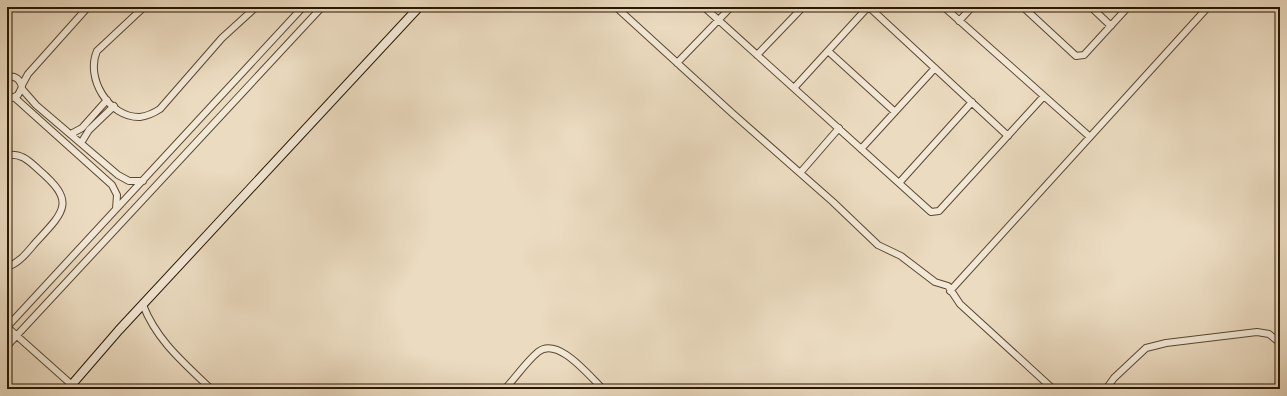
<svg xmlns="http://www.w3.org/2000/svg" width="1287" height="396" viewBox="0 0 1287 396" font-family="'IM FELL DW Pica',serif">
  <rect width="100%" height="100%" fill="#ebdbc0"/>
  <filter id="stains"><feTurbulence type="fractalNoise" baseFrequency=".005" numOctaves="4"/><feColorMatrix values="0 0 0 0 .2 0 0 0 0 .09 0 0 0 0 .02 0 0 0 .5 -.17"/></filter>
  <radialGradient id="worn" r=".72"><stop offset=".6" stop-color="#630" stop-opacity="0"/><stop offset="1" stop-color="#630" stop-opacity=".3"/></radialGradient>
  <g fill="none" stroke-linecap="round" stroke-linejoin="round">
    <g stroke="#5a4830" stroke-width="8">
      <path id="street" d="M 144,7 L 97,51 C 85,78 109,118 140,117 C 147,116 154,113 160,109 L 222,38 L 256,7
        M 616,7 L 732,113 L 833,202 L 878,245 L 901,256 L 935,282 L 948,286 L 960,304 L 1053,389
        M 704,7 L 931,212 L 939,211 L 1044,96
        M 869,7 L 1008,136
        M 944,7 L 1090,137
        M 1023,7 L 1076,56 L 1084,55 L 1128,7
        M 1091,7 L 1111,26
        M 959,21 L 972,7
        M 828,51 L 895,112
        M 757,55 L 803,7
        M 677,63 L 731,7
        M 7,77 C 15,75 20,79 22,87 L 18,95 L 12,98 L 7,97
        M 22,85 L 28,74 L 88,7
        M 794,88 L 868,7
        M 22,89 L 36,105 L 118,175 L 129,181 L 143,181
        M 14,97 L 112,185 L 117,195 L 116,209
        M 71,134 L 82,128 L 107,100
        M 81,143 L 89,130 L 114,106
        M 861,149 L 935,68
        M 7,155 C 22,153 29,161 39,170 C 75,201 66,210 37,241 C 28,251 20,263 7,267
        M 800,173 L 839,128
        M 899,183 L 972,102
        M 950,291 L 1208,7
        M 143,305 C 157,341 184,363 211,389
        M 7,327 L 303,7
        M 7,327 L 72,385
        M 7,346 L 322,7
        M 505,389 C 516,377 526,362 538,352 C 558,336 589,376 603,389
        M 1093,389 L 1101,389
        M 1106,389 L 1114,378 L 1146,348 L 1166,343 L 1257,332 L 1269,334 L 1280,343"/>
    </g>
    <g stroke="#291700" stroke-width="10">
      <path id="secondary" d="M 68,389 L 119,330 L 419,7"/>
    </g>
    <use href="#street" stroke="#f2e8d6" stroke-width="6"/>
    <use href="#secondary" stroke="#f2e8d6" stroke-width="8"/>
  </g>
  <rect width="1287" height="396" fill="none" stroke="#ebdbc0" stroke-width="24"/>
  <rect x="8" y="8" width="1271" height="380" fill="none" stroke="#291700" stroke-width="2"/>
  <rect x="12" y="12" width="1263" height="372" fill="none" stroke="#291700"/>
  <rect width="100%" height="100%" filter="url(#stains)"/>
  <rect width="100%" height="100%" fill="url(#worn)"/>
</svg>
